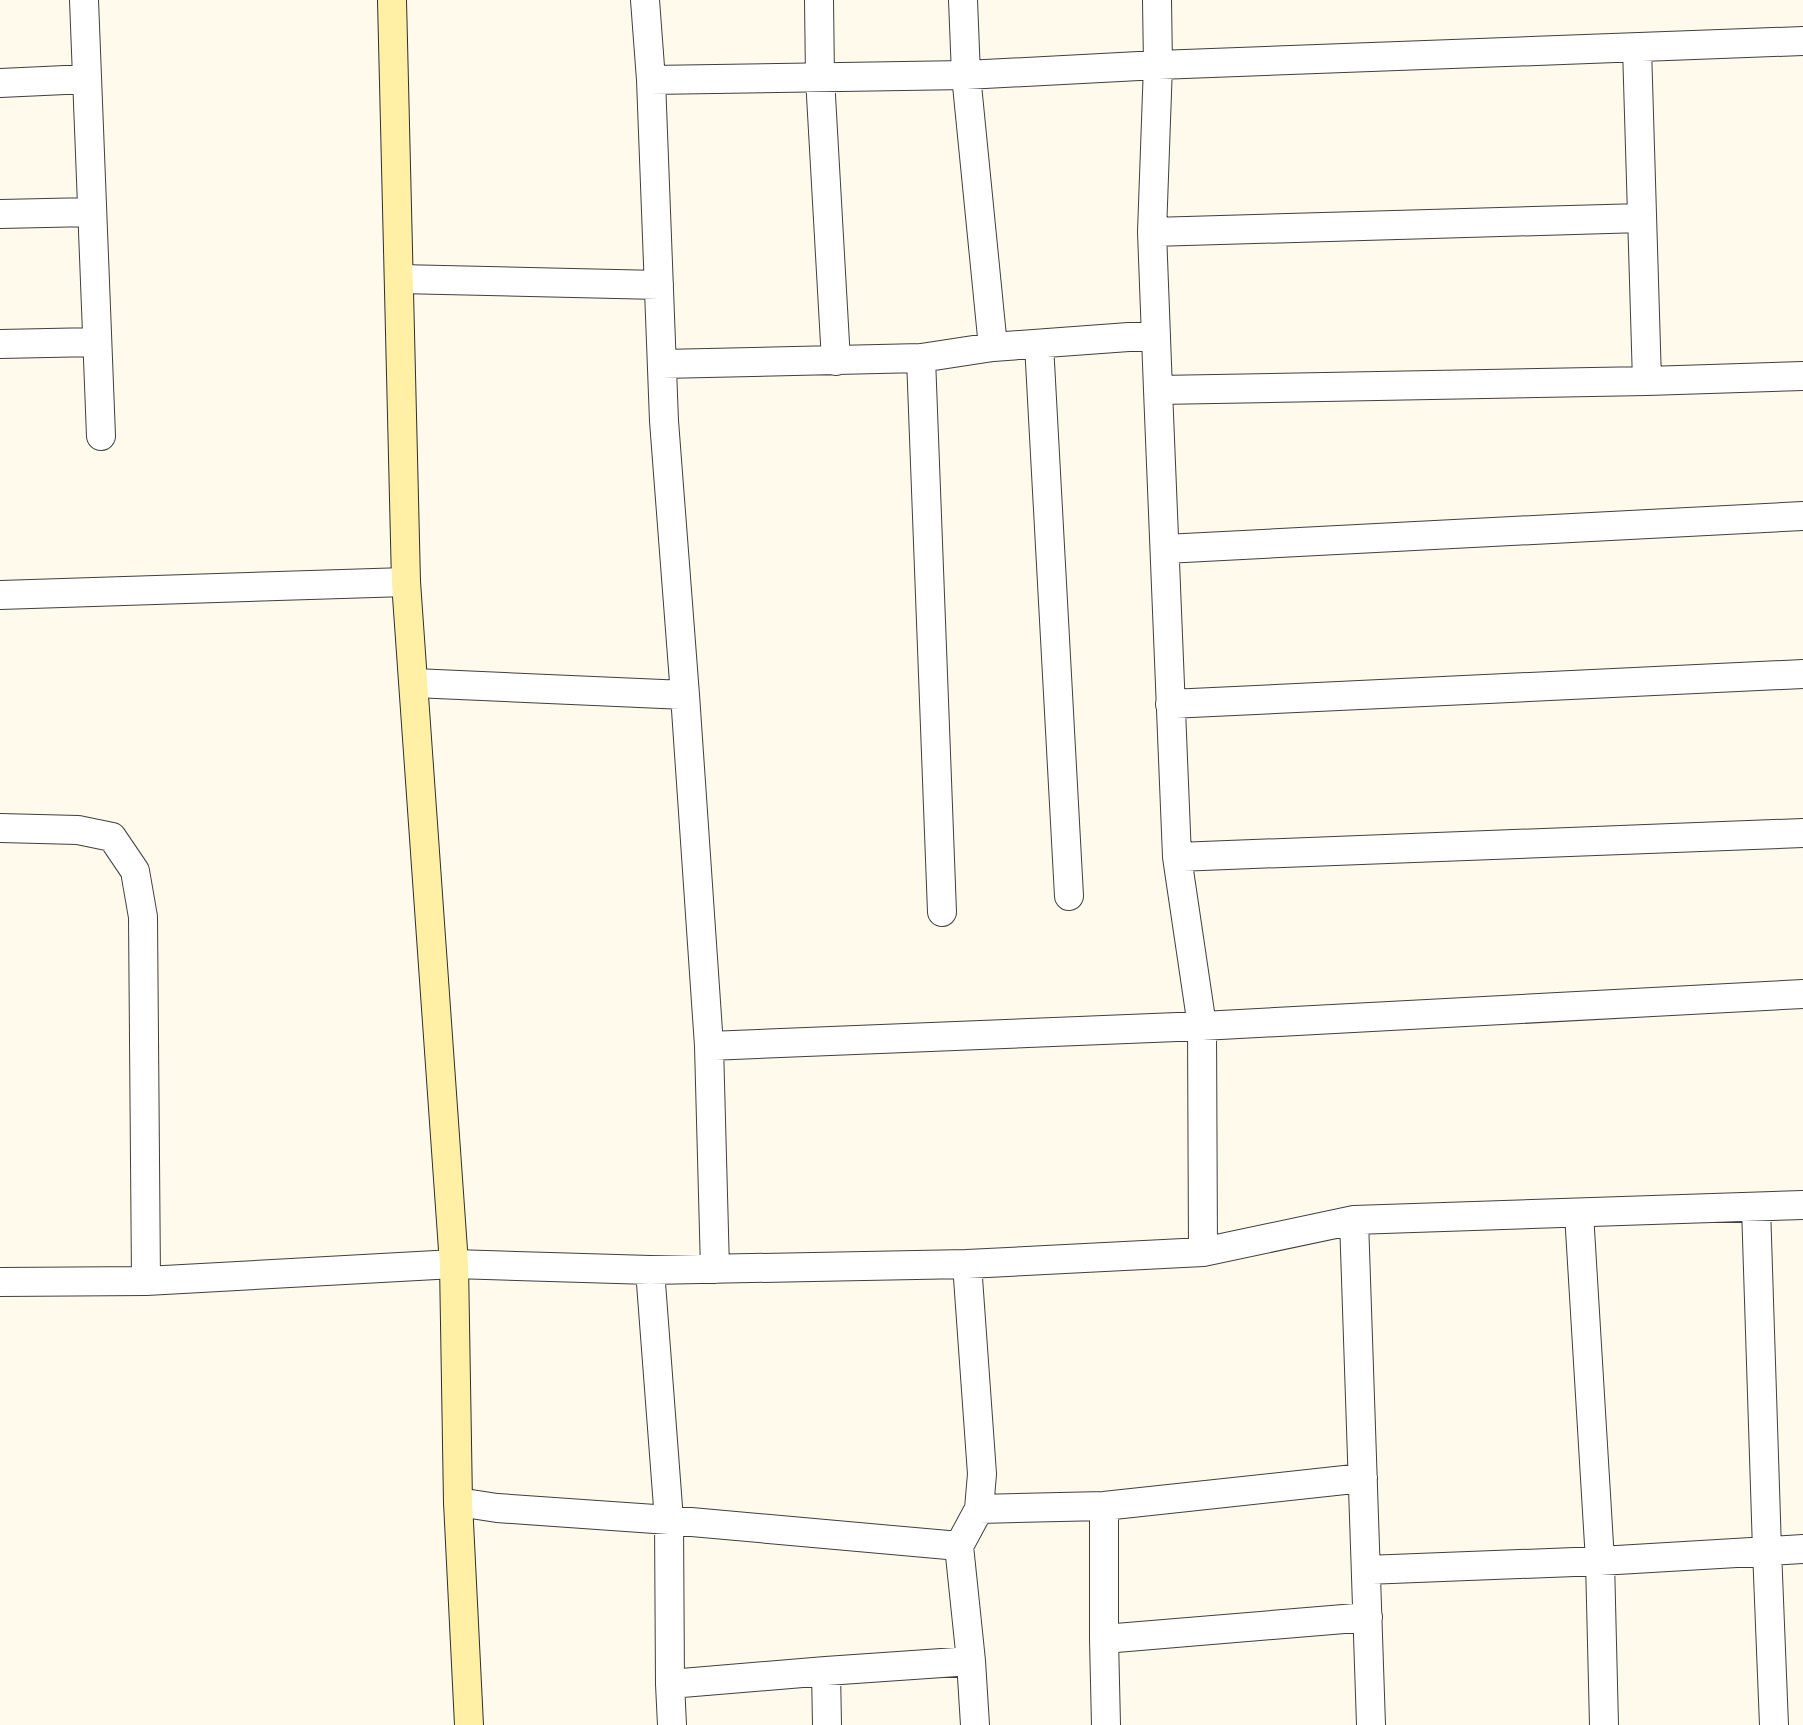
<svg xmlns="http://www.w3.org/2000/svg" width="1803" height="1725" viewBox="0 0 1803 1725" font-family="'Libre Baskerville',serif">
  <rect width="100%" height="100%" fill="#fffaeb"/>
  <g fill="none" stroke-linecap="round" stroke-linejoin="round">
    <g stroke="#3f3f3f" stroke-width="30">
      <path id="street" d="M 84,0 L 101,436
        M 645,0 L 651,80 L 664,421 L 685,695 L 709,1046 L 715,1269
        M 819,0 L 820,78 L 836,361
        M 963,0 L 966,75 L 993,347
        M 1157,0 L 1158,65 L 1152,232 L 1158,390 L 1177,857 L 1202,1026 L 1203,1252
        M 1637,48 L 1647,381
        M 651,80 L 966,75 L 1158,65 L 1803,41
        M 0,83 L 87,79
        M 0,214 L 91,212
        M 1152,232 L 1642,218
        M 399,279 L 659,285
        M 0,344 L 96,342
        M 1039,344 L 1069,896
        M 921,358 L 942,912
        M 662,364 L 921,358 L 993,347 L 1156,335
        M 1158,390 L 1647,381 L 1803,376
        M 1165,549 L 1803,516
        M 0,595 L 406,582
        M 414,683 L 685,695
        M 1170,704 L 1803,674
        M 0,828 L 78,830 L 112,837 L 135,871 L 143,917 L 146,1281
        M 1177,857 L 1803,833
        M 709,1046 L 1202,1026 L 1803,994
        M 1756,1207 L 1767,1550 L 1774,1725
        M 1579,1213 L 1600,1561 L 1604,1725
        M 1354,1220 L 1371,1725
        M 967,1264 L 982,1474 L 979,1509 L 959,1546 L 971,1661 L 975,1725
        M 650,1270 L 669,1520 L 670,1684 L 672,1725
        M 0,1282 L 146,1281 L 454,1264 L 650,1270 L 967,1264 L 1203,1252 L 1354,1220 L 1803,1205
        M 458,1502 L 497,1508 L 669,1520 L 959,1546
        M 1104,1506 L 1104,1639 L 1106,1725
        M 979,1509 L 1104,1506 L 1363,1478
        M 1366,1570 L 1600,1561 L 1803,1549
        M 1104,1639 L 1368,1617
        M 826,1671 L 827,1725
        M 670,1684 L 826,1671 L 971,1661"/>
    </g>
    <g stroke="#2e2e2e" stroke-width="30">
      <path id="secondary" d="M 392,0 L 406,582 L 454,1264 L 458,1502 L 469,1725"/>
    </g>
    <use href="#street" stroke="#fff" stroke-width="28"/>
    <use href="#secondary" stroke="#fff0a6" stroke-width="28"/>
  </g>
</svg>
